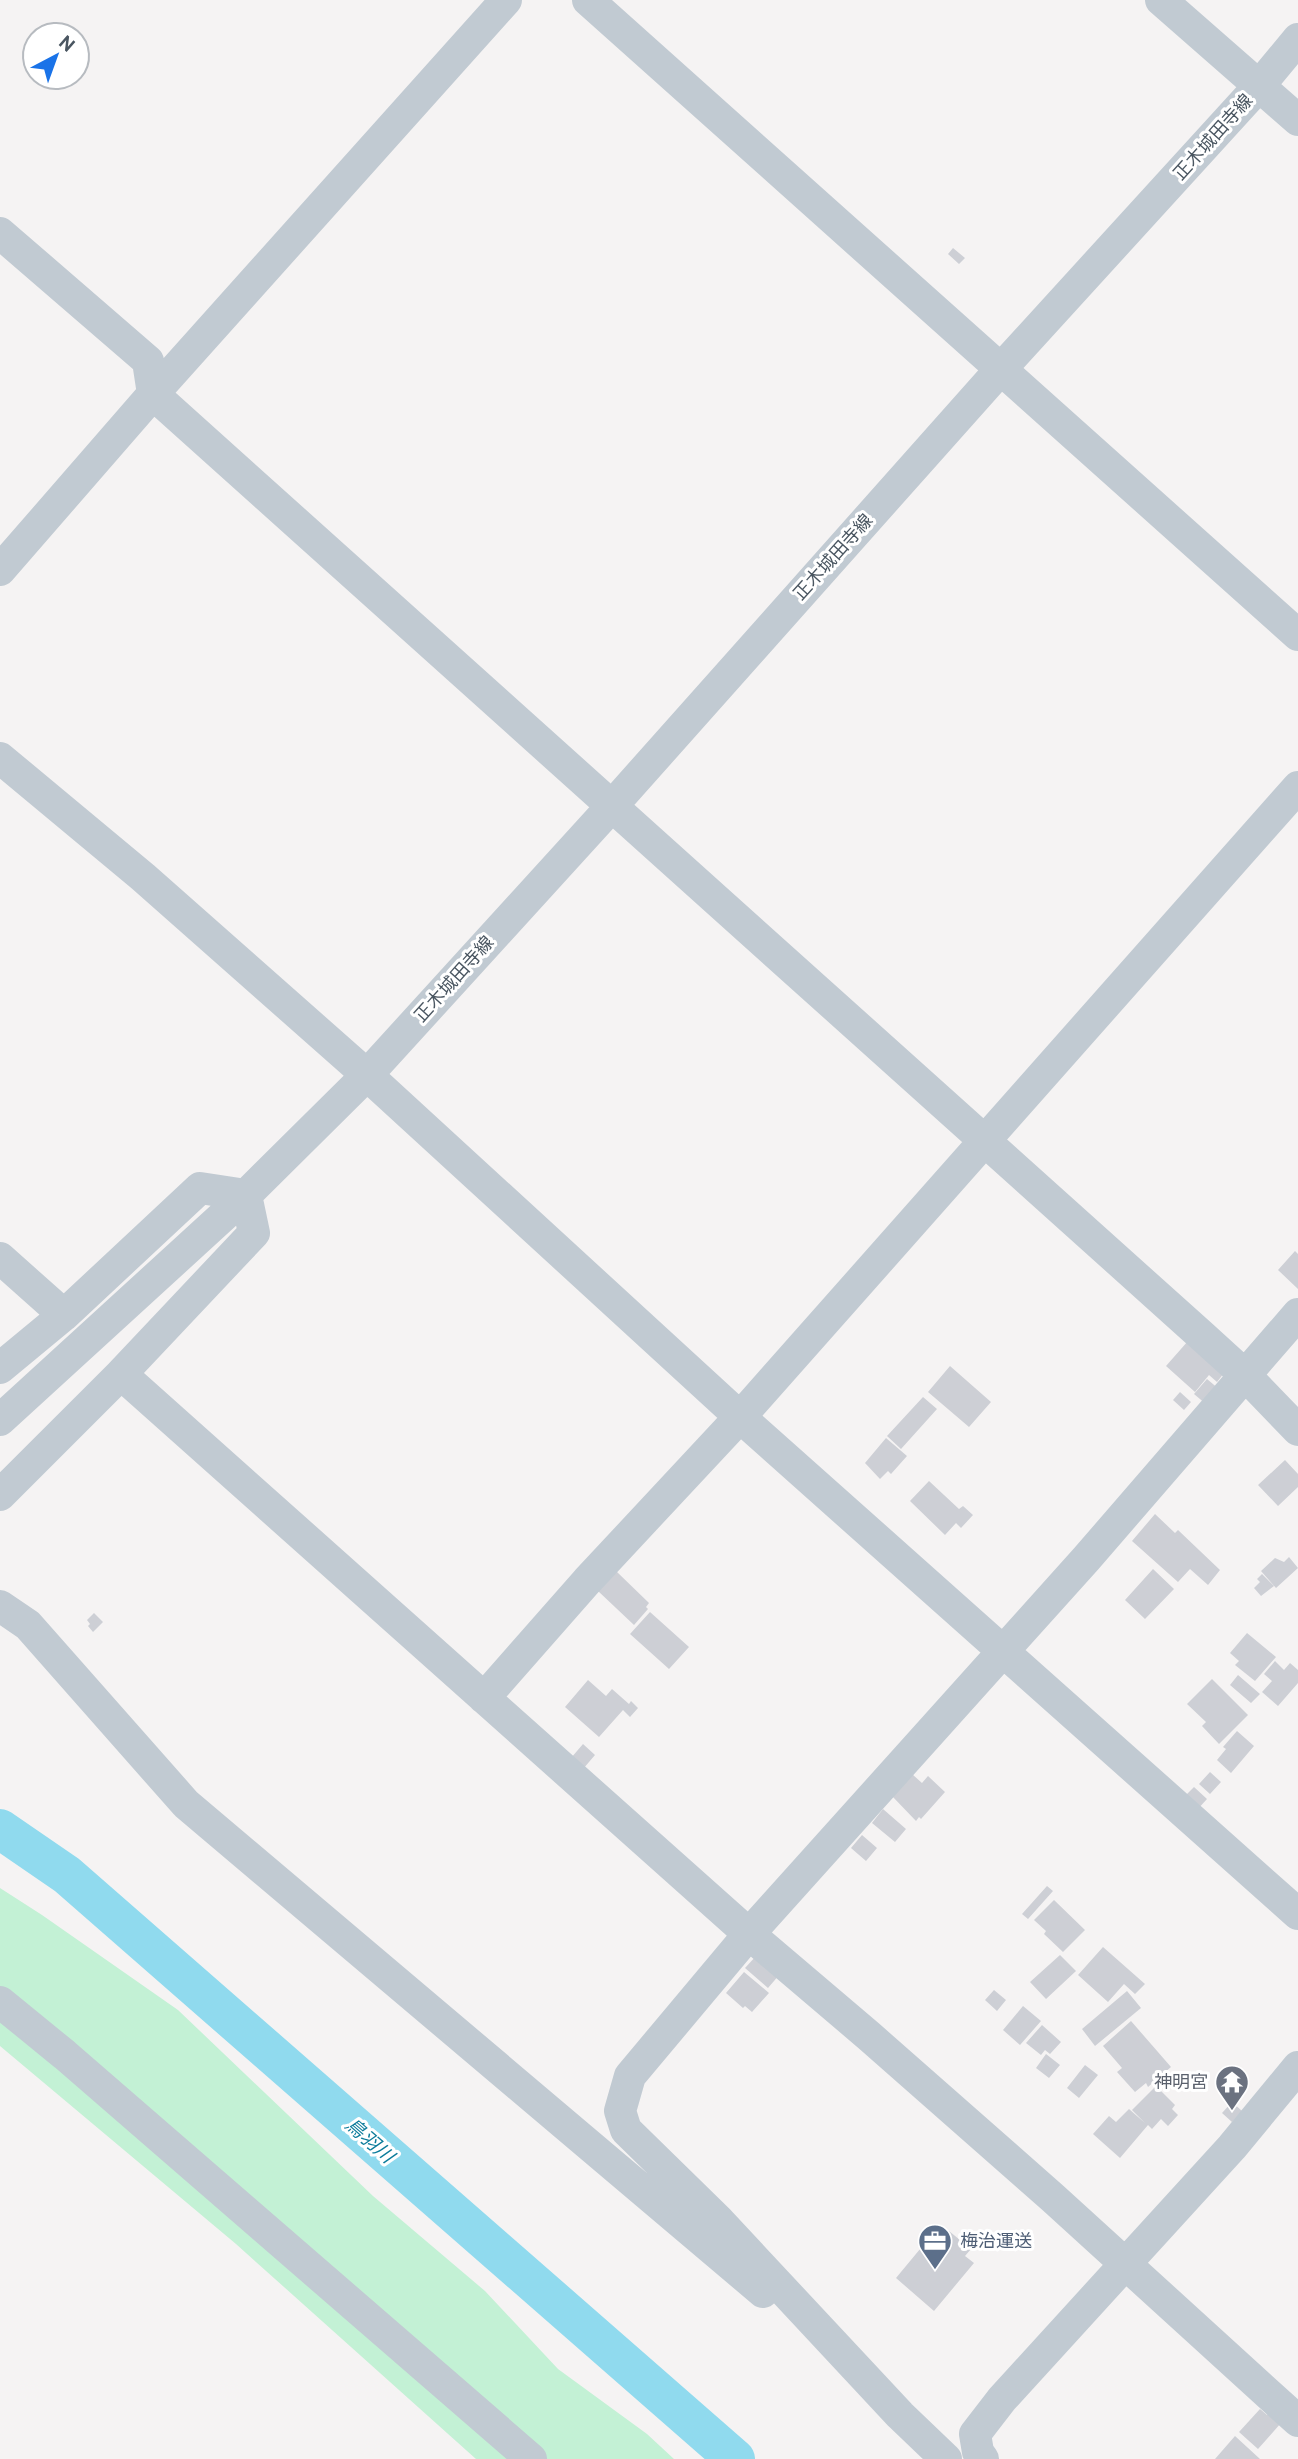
<svg xmlns="http://www.w3.org/2000/svg" width="1298" height="2459" viewBox="0 0 1298 2459" font-family="Overpass,'Noto Sans JP',sans-serif">
  <rect width="100%" height="100%" fill="#f5f3f3"/>
  <path fill="#c3f1d5" d="M 0,1888 L 42,1915 L 178,2010 L 373,2196 L 485,2291 L 558,2369 L 647,2434 L 674,2459 L 476,2459 L 236,2244 L 0,2046 Z"/>
  <g fill="none" stroke-linecap="round" stroke-linejoin="round">
    <path stroke="#90daee" stroke-width="40" d="M 0,1829 L 67,1875 L 735,2459"/>
  </g>
  <path fill="#cdcfd5" d="M 953,248 L 965,258 L 959,264 L 948,254 Z
    M 1295,1251 L 1298,1254 L 1298,1289 L 1278,1270 Z
    M 1188,1341 L 1224,1373 L 1217,1382 L 1209,1375 L 1195,1392 L 1166,1366 Z
    M 950,1366 L 991,1402 L 969,1427 L 928,1392 Z
    M 1207,1379 L 1220,1390 L 1207,1405 L 1194,1394 Z
    M 1180,1392 L 1191,1402 L 1184,1410 L 1173,1400 Z
    M 923,1397 L 937,1409 L 901,1449 L 887,1436 Z
    M 886,1438 L 907,1456 L 891,1474 L 888,1471 L 880,1479 L 865,1463 Z
    M 1285,1460 L 1298,1474 L 1298,1487 L 1278,1506 L 1258,1485 Z
    M 929,1481 L 959,1509 L 963,1506 L 973,1515 L 961,1528 L 956,1523 L 945,1535 L 910,1501 Z
    M 1155,1514 L 1175,1533 L 1178,1530 L 1220,1570 L 1208,1585 L 1190,1569 L 1178,1582 L 1132,1541 Z
    M 1289,1557 L 1298,1568 L 1276,1588 L 1261,1571 L 1275,1558 L 1284,1562 Z
    M 1153,1569 L 1174,1589 L 1145,1619 L 1125,1600 Z
    M 616,1571 L 649,1603 L 646,1607 L 648,1609 L 634,1625 L 598,1591 Z
    M 1262,1574 L 1274,1586 L 1261,1596 L 1254,1588 L 1260,1582 L 1257,1579 Z
    M 650,1612 L 689,1647 L 669,1669 L 630,1634 Z
    M 94,1613 L 103,1622 L 93,1632 L 88,1626 L 90,1624 L 87,1620 Z
    M 1247,1633 L 1276,1657 L 1255,1681 L 1235,1665 L 1239,1661 L 1230,1653 Z
    M 1275,1661 L 1284,1670 L 1290,1663 L 1298,1670 L 1298,1683 L 1278,1706 L 1262,1692 L 1272,1681 L 1264,1674 Z
    M 1238,1675 L 1260,1694 L 1251,1703 L 1230,1685 Z
    M 1212,1679 L 1248,1715 L 1219,1744 L 1202,1726 L 1206,1722 L 1187,1704 Z
    M 588,1680 L 606,1696 L 612,1689 L 629,1704 L 631,1701 L 638,1708 L 630,1717 L 623,1710 L 599,1737 L 565,1707 Z
    M 1237,1731 L 1254,1746 L 1231,1773 L 1217,1760 L 1226,1749 L 1223,1747 Z
    M 583,1744 L 595,1755 L 583,1769 L 571,1758 Z
    M 1210,1772 L 1221,1782 L 1210,1794 L 1199,1784 Z
    M 912,1774 L 922,1783 L 928,1776 L 945,1792 L 921,1819 L 919,1817 L 916,1821 L 892,1796 Z
    M 1194,1787 L 1207,1799 L 1196,1811 L 1182,1799 Z
    M 883,1809 L 906,1829 L 895,1842 L 872,1823 Z
    M 862,1835 L 877,1848 L 866,1861 L 851,1848 Z
    M 1047,1886 L 1053,1891 L 1028,1919 L 1022,1914 Z
    M 1054,1900 L 1085,1930 L 1063,1952 L 1044,1934 L 1046,1931 L 1034,1920 Z
    M 1103,1947 L 1145,1984 L 1135,1994 L 1124,1984 L 1108,2002 L 1078,1975 Z
    M 757,1955 L 780,1974 L 768,1988 L 745,1968 Z
    M 1060,1955 L 1076,1971 L 1046,1999 L 1030,1982 Z
    M 744,1972 L 769,1993 L 752,2012 L 745,2006 L 743,2008 L 726,1993 Z
    M 994,1990 L 1006,2000 L 997,2011 L 985,2000 Z
    M 1127,1991 L 1141,2008 L 1095,2046 L 1082,2029 Z
    M 1023,2006 L 1041,2021 L 1020,2045 L 1003,2030 Z
    M 1131,2021 L 1171,2067 L 1148,2087 L 1146,2083 L 1135,2092 L 1117,2072 L 1122,2068 L 1103,2046 Z
    M 1042,2025 L 1061,2042 L 1050,2054 L 1045,2050 L 1041,2055 L 1026,2043 Z
    M 1046,2054 L 1060,2065 L 1049,2078 L 1036,2068 Z
    M 1085,2065 L 1098,2075 L 1079,2098 L 1067,2088 Z
    M 1156,2086 L 1175,2105 L 1172,2109 L 1178,2115 L 1168,2126 L 1161,2119 L 1152,2129 L 1148,2125 L 1120,2158 L 1093,2134 L 1109,2116 L 1116,2122 L 1129,2109 L 1145,2123 L 1132,2110 Z
    M 1232,2102 L 1242,2111 L 1232,2122 L 1222,2113 Z
    M 935,2231 L 943,2238 L 949,2231 L 971,2249 L 965,2256 L 974,2263 L 934,2311 L 896,2278 Z
    M 1260,2409 L 1267,2415 L 1269,2412 L 1281,2423 L 1258,2449 L 1239,2432 Z
    M 1235,2436 L 1260,2459 L 1215,2459 Z"/>
  <g fill="none" stroke-linecap="round" stroke-linejoin="round">
    <path stroke="#c1cad2" stroke-width="32" d="M 588,0 L 1298,635
      M 1161,0 L 1298,120
      M 0,233 L 148,361 L 153,394 L 1202,1336 L 1245,1375 L 1298,1430
      M 0,570 L 153,394 L 506,0
      M 0,758 L 143,877 L 367,1075 L 740,1417 L 1298,1914
      M 0,1258 L 64,1315
      M 0,1368 L 64,1315 L 200,1188 L 246,1195 L 254,1233 L 121,1374 L 0,1495
      M 121,1374 L 749,1934 L 869,2036 L 1053,2198 L 1298,2421
      M 0,1420 L 246,1195 L 367,1075 L 612,806 L 1000,370 L 1259,86 L 1298,39
      M 0,1606 L 28,1625 L 186,1804 L 763,2292
      M 484,1698 L 587,1581 L 740,1417 L 1298,787
      M 0,2002 L 65,2055 L 531,2459
      M 946,2459 L 900,2415 L 718,2220 L 626,2130 L 620,2111 L 630,2076 L 749,1934 L 1086,1559 L 1298,1314
      M 983,2459 L 978,2452 L 975,2434 L 1002,2399 L 1232,2147 L 1298,2067"/>
  </g>
  <defs>
    <g id="temple-pin" transform="scale(1.75)"><path d="M0 17L-7.5 6A9.5 9.5 0 1 1 7.5 6Z" fill="#6b7280" stroke="#fff"/><path d="M0-6L5-2H3V0L6.5 2.5H4V6H1.5V3h-3V6H-4V2.5H-6.5L-3 0V-2H-5Z" fill="#fff"/></g>
    <g id="office-pin" transform="scale(1.75)"><path d="M0 17L-7.5 6A9.5 9.5 0 1 1 7.5 6Z" fill="#5c6f8a" stroke="#fff"/><path d="M-6-3h4V-5.5h4V-3h4V5H-6ZM-1-4.5V-3h2v-1.5ZM-6 0V1H6V0Z" fill="#fff"/></g>
  </defs>
  <g fill-rule="evenodd">
    <use href="#temple-pin" x="1232" y="2082"/>
    <use href="#office-pin" x="935" y="2241"/>
  </g>
  <g text-anchor="middle" stroke-width="6" stroke-linejoin="round" paint-order="stroke">
    <g font-size="18" fill="#4a5661" stroke="#fff">
      <text transform="translate(1213 137) rotate(-48)" y="6">正木城田寺線</text>
      <text transform="translate(833 557) rotate(-48)" y="6">正木城田寺線</text>
      <text transform="translate(454 979) rotate(-48)" y="6">正木城田寺線</text>
    </g>
    <g font-size="18" fill="#5b616d" stroke="#fff" text-anchor="end">
      <text x="1208" y="2088">神明宮</text>
    </g>
    <g font-size="18" fill="#4e5e75" stroke="#fff" text-anchor="start">
      <text x="960" y="2247">梅治運送</text>
    </g>
    <g font-size="19" font-style="italic" fill="#0c7c9b" stroke="#fff">
      <text transform="translate(370 2140) rotate(41)" y="7">鳥羽川</text>
    </g>
  </g>
  <g transform="translate(56 56) rotate(41)"><circle r="33" fill="#ffffff" stroke="#b7bbc0" stroke-width="2"/>
  <path d="M0-5L12 26L0 18L-12 26Z" fill="#1a73e8"/>
  <text y="-10" font-size="19" font-weight="bold" text-anchor="middle" fill="#4a5661">N</text>
  </g>
</svg>
